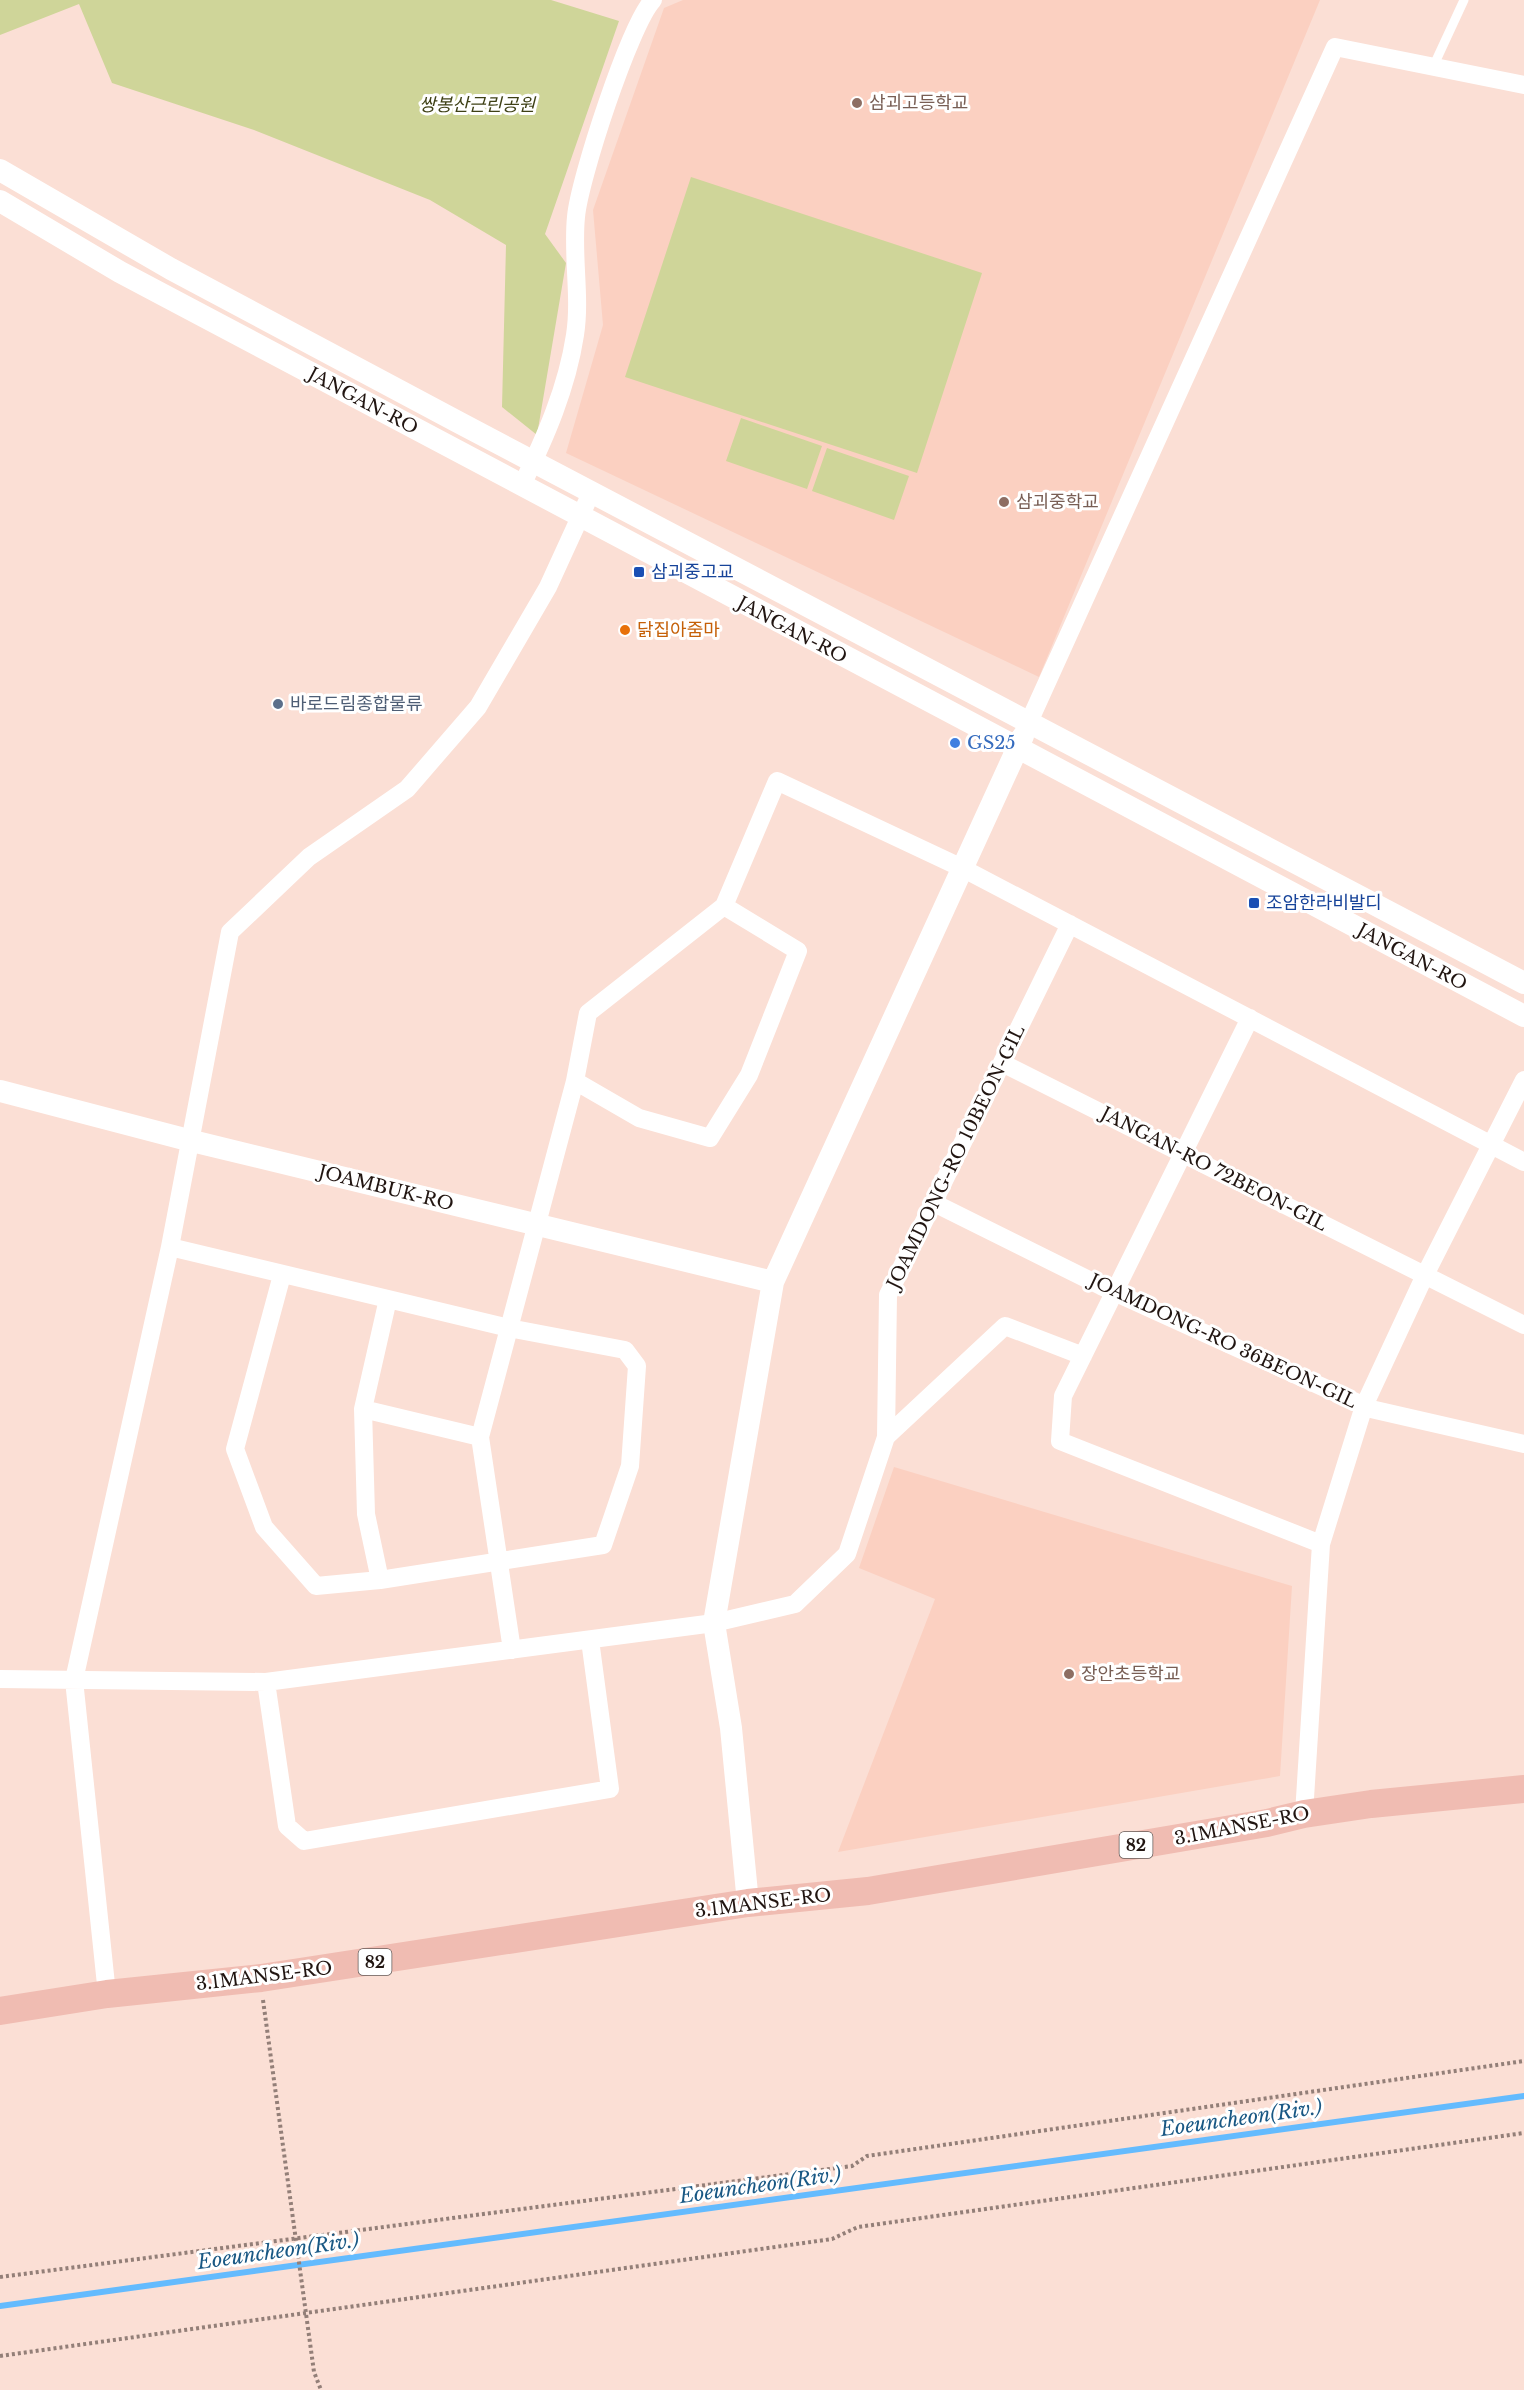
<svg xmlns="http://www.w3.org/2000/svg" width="1524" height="2390" viewBox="0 0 1524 2390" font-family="'Libre Baskerville','Noto Sans KR',serif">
  <rect width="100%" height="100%" fill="#fbdfd5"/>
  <path fill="#fbd0c1" d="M 683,0 L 1320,0 L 1039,677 L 566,453 L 603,325 L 593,210 L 664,8 Z
    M 894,1467 L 1292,1586 L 1280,1776 L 838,1852 L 935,1599 L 859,1568 Z"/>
  <path fill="#cfd599" d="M 0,0 L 551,0 L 619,21 L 545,234 L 566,263 L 537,435 L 502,407 L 506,245 L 430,200 L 254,130 L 112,83 L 79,4 L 0,35 Z
    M 691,177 L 982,273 L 917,473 L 625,377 Z
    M 741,418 L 822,446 L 807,489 L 726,461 Z
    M 827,448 L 909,476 L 894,520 L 812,491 Z"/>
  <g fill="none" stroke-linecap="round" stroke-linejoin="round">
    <path stroke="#64bbfe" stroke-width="6" d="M 0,2306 L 1524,2096"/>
    <path stroke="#937f78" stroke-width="4" stroke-dasharray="3 3" stroke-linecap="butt" d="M 263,2000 L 314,2372 L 321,2390
      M 0,2277 L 852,2166 L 867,2156 L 1524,2061
      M 0,2356 L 832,2239 L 858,2227 L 1524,2133"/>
    <path stroke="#fff" stroke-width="9" d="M 1433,67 L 1464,0"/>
    <path stroke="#fff" stroke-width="18" d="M 522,485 C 545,438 567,388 575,335 C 581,297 572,256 576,217 C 579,180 630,24 653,0
      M 1029,722 L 1335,47 L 1524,85
      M 724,906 L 777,781 L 962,868 L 1524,1162
      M 1250,1018 L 1063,1396 L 1060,1441 L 1321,1544 L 1364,1406 L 1425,1275 L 1524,1080
      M 1002,1063 L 1524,1325
      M 934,1203 L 1101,1286 L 1371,1409 L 1524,1444
      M 170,1247 L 388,1299
      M 282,1275 L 235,1449 L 264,1527 L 316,1586 L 380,1580
      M 388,1299 L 509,1328 L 625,1350 L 637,1366 L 630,1466 L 603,1545 L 380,1580 L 366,1514 L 363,1409 Z
      M 363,1409 L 480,1437
      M 886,1437 L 1005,1326 L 1083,1356
      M 512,1650 L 480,1437 L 575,1081 L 588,1013 L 724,906 L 798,951 L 749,1075 L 710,1138 L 639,1118 L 575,1081
      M 0,1679 L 266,1682 L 714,1623 L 795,1604 L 847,1554 L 886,1437 L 888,1295 L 1070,924
      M 266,1682 L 287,1826 L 304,1841 L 610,1789 L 590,1640
      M 1304,1814 L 1321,1544
      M 107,1994 L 74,1680 L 170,1247 L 230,932 L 309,857 L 407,789 L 478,707 L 548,587 L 591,493"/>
    <path stroke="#fff" stroke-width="22" d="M 0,170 L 171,269 L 458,422 L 1524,983
      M 0,201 L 120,272 L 1524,1016
      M 0,1091 L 188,1140 L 773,1282
      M 748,1903 L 731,1728 L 714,1623 L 773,1282 L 1023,736"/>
    <path stroke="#f0bcb2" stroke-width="28" d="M 0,2011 L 107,1994 L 261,1978 L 748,1903 L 868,1891 L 1267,1823 L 1304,1814 L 1371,1804 L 1524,1789"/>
  </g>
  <g fill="#8d6e63" stroke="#fff" stroke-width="2">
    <circle cx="857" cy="103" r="6"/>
    <circle cx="1004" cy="502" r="6"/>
    <circle cx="1069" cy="1674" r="6"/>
  </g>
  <g fill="#1a4fb4" stroke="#fff" stroke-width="2">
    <rect x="633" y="566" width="12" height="12" rx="3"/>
    <rect x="1248" y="897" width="12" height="12" rx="3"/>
  </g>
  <circle fill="#e8710a" stroke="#fff" stroke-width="2" cx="625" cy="630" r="6"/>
  <circle fill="#5c6f8a" stroke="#fff" stroke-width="2" cx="278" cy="704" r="6"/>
  <circle fill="#3f7fe0" stroke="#fff" stroke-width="2" cx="955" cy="743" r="6"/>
  <g text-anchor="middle" stroke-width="6" stroke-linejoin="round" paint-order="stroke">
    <g fill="#fff" stroke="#645b58" stroke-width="1.5">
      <rect x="1119.5" y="1832" width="33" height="26" rx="4.5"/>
      <rect x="358.5" y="1949" width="33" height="26" rx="4.5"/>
    </g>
    <g font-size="16" font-weight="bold" fill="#211511">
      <text x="1136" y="1851">82</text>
      <text x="375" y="1968">82</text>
    </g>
    <g font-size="18" fill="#785e54" stroke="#fff" text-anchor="start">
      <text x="869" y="109">삼괴고등학교</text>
      <text x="1016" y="508">삼괴중학교</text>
      <text x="1081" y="1680">장안초등학교</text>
    </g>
    <g font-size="18" font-style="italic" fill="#3e4015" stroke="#fff">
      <text x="477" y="111">쌍봉산근린공원</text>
    </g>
    <g font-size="18" fill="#211511" stroke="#fff">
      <text transform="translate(363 401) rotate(28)" y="6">JANGAN-RO</text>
      <text transform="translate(792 630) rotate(28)" y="6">JANGAN-RO</text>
      <text transform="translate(1412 957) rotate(28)" y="6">JANGAN-RO</text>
      <text transform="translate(956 1157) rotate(-64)" y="6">JOAMDONG-RO 10BEON-GIL</text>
      <text transform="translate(1214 1169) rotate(27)" y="6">JANGAN-RO 72BEON-GIL</text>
      <text transform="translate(386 1188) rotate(14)" y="6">JOAMBUK-RO</text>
      <text transform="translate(1223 1341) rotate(25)" y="6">JOAMDONG-RO 36BEON-GIL</text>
      <text transform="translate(1242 1826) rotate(-11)" y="6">3.1MANSE-RO</text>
      <text transform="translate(763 1903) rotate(-7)" y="6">3.1MANSE-RO</text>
      <text transform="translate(264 1976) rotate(-7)" y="6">3.1MANSE-RO</text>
    </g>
    <g font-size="18" fill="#164399" stroke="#fff" text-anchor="start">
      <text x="651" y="578">삼괴중고교</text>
      <text x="1266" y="909">조암한라비발디</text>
    </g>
    <g font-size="18" fill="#c56008" stroke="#fff" text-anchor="start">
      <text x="637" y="636">닭집아줌마</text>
    </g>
    <g font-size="18" fill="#4e5e75" stroke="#fff" text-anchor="start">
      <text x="290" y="710">바로드림종합물류</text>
    </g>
    <g font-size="18" fill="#366cbe" stroke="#fff" text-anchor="start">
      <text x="967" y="749">GS25</text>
    </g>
    <g font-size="20" font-style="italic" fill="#195884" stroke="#fff">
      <text transform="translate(1241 2118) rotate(-8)" y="7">Eoeuncheon(Riv.)</text>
      <text transform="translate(760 2185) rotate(-8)" y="7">Eoeuncheon(Riv.)</text>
      <text transform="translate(278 2251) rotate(-8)" y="7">Eoeuncheon(Riv.)</text>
    </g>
  </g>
</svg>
